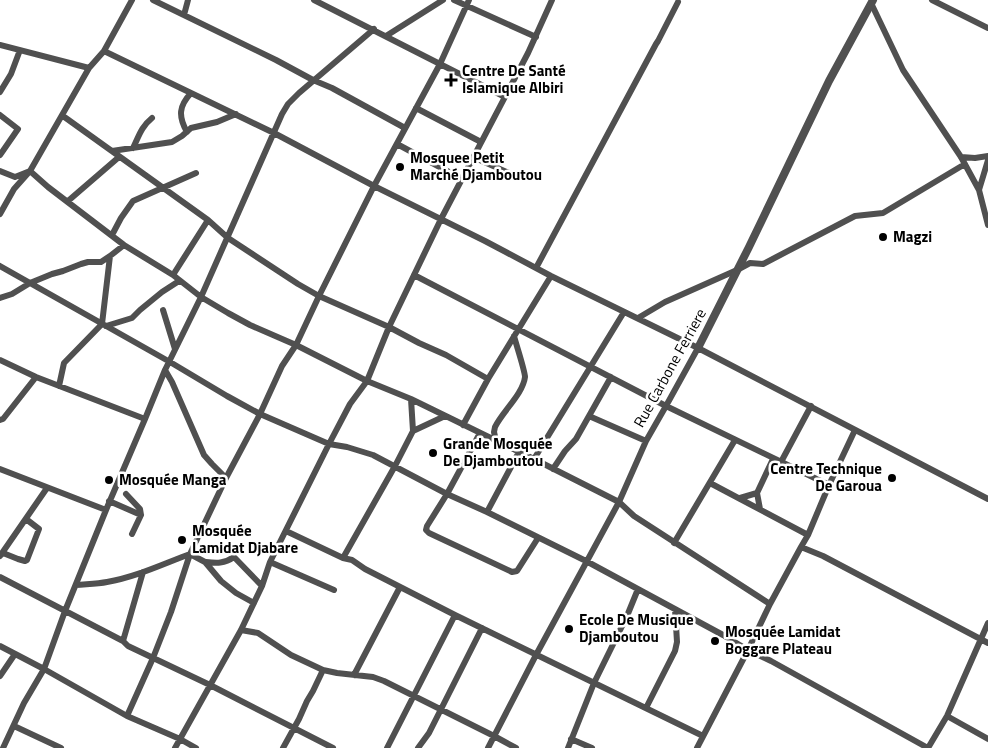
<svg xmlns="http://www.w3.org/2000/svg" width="988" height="748" viewBox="0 0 988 748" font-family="'Titillium Web',sans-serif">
  <rect width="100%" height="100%" fill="#fff"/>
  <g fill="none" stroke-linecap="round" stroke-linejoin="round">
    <path stroke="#505050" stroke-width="6" d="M 153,0 L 276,60 L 313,80 L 332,88 L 405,128
      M 314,0 L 505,97
      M 454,0 L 536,37
      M 932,0 L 988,28
      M 871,3 L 903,70 L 961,157 L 979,190 L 988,225
      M 184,15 L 188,0
      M 386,36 L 443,0
      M 0,45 L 89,68
      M 104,51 L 274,133 L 374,186 L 485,241 L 551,276 L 698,348 L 988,499
      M 0,92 L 11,74 L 20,50
      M 416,108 L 481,142
      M 0,115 L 18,129 L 0,155
      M 63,116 L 208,220 L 228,238 L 298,284 L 319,296 L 389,327 L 419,343 L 446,355 L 488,379
      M 187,132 C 178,116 179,106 191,93
      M 397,144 L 462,179
      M 133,148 C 139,136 141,127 152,118
      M 112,151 L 172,142 L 182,136 L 191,128 L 217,122 L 236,114
      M 473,157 L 520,178
      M 961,157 L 975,158 L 988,156
      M 0,171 L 15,177 L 30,171 L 48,187 L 124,245 L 173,275 L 201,297 L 228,313 L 250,325 L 296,345 L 367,381 L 411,399 L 534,459 L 619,502 L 634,516 L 770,604
      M 979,190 L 988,160
      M 68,201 L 119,157
      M 0,214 L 14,189 L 30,171 L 89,68 L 104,51 L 132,0
      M 112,235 L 121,218 L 133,201 L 196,173
      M 0,266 L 170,362 L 227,396 L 260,414 L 329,444 L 347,447 L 373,455 L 447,494 L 487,512 L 586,561 L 723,635 L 748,650 L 771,661 L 928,748
      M 536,268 L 656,44 L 658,41 L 678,2
      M 173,275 L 208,220
      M 414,275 L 666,406 L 829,485
      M 0,298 L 12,294 L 30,283 L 52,274 L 63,271 L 81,264 L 88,262 L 101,262 L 110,256 L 124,245
      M 163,310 L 175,349
      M 638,318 L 665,302 L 737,270 L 750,263 L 763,264 L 855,216 L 883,213 L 965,164
      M 106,326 L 132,318 L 140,310 L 162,292 L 179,281
      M 0,360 L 36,377 L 145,419
      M 165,370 L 172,382 L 204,455 L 212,464 L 226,478
      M 59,386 L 64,363 L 102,324 L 110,256
      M 589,416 L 646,441
      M 0,420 L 3,419 L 36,377
      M 463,425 L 488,379 L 551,276
      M 413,431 L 445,416
      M 480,433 L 447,494 L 427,526 L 426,530 L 429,533 L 512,572 L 517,571 L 538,538
      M 496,441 L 494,432 L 495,427 C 502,412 523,394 525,377 C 525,371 516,344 514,336
      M 534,459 L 624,312
      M 781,462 L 811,406
      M 0,469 L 106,510
      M 553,469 L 565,451 L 576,439 L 611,377
      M 710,483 L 808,535
      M 126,494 L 140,509 L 141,515
      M 740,498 L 757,493
      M 109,501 L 141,515 L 132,534
      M 760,509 L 757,493 L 773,459
      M 487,512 L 519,452
      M 286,531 L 343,558 L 352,560 L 365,569 L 455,615 L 703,736
      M 674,543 L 735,440
      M 801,547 L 808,535 L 829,485 L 855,430
      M 3,553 L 18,559 L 25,561 L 27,560 L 39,529 L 26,519
      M 0,556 L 47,488
      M 343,558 L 395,466 L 413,431 L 411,399
      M 205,562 C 216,563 224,564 234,557 L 262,586
      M 270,562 L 334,590
      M 0,577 L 123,641 L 128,646 L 210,685 L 333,748
      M 76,585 C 86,584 97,584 107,582 C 136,577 163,564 190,554 L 205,562 L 221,581 L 236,593 L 254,603
      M 241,630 L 258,633 L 291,655 L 323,670 L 337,673 L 373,677 L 384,681 L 494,736 L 516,748
      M 123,641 L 143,572
      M 0,646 L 44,669 L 127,716 L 180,739 L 196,748
      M 354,675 L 400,587
      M 0,676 L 15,654
      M 646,708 L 675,651 L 677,642 L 675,609
      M 127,716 L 153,658 L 171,612 L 190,554 L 226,478 L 260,414 L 282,366 L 296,345 L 319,296 L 374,186 L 440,64 L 469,0
      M 947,716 L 988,739
      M 14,726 L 61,748
      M 571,739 L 592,748
      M 3,748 L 24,703 L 44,669 L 65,611 L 106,510 L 145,419 L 165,370 L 201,297 L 282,114 L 288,104 L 299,93 L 374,29
      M 175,748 L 241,630 L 262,586 L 270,562 L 329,444 L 350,404 L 367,381 L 389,327 L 441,219 L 528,53 L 552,0
      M 283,748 L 299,719 L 307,701 L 313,691 L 323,670
      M 387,748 L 455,615
      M 418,748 L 429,733 L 482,628
      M 488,748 L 536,655 L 619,502 L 646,441 L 666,406 L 698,348
      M 568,748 L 594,683 L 627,616 L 638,589
      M 697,748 L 748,650 L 770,604 L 801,547 L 823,556 L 988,643
      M 928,748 L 947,716 L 988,623"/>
    <path stroke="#505050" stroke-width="8" d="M 698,348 L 749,247 L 829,81 L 873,0"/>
  </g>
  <g fill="#000" stroke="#fff" stroke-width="2">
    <path d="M448.5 72.5h5v5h5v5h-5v5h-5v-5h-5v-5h5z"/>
    <circle cx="400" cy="167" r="5"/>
    <circle cx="883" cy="237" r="5"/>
    <circle cx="433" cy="453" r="5"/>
    <circle cx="892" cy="478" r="5"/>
    <circle cx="109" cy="480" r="5"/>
    <circle cx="182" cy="540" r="5"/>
    <circle cx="569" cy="629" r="5"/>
    <circle cx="715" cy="641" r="5"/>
  </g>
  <g text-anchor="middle" stroke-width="5" stroke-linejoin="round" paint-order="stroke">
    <g font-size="15" font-weight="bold" fill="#000" stroke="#fff" text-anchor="start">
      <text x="462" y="76">Centre De Santé<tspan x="462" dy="17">Islamique Albiri</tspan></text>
      <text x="410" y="163">Mosquee Petit<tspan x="410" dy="17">Marché Djamboutou</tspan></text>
      <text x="893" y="242">Magzi</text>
      <text x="443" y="449">Grande Mosquée<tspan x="443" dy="17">De Djamboutou</tspan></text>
      <text x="882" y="474" text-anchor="end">Centre Technique<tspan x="882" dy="17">De Garoua</tspan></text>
      <text x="119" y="485">Mosquée Manga</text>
      <text x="192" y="536">Mosquée<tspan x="192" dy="17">Lamidat Djabare</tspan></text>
      <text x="579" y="625">Ecole De Musique<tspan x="579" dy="17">Djamboutou</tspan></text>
      <text x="725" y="637">Mosquée Lamidat<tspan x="725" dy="17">Boggare Plateau</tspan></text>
    </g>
    <g font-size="15" fill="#000" stroke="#fff">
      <text transform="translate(670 368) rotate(-61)" y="5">Rue Carbone Ferriere</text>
    </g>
  </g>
</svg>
